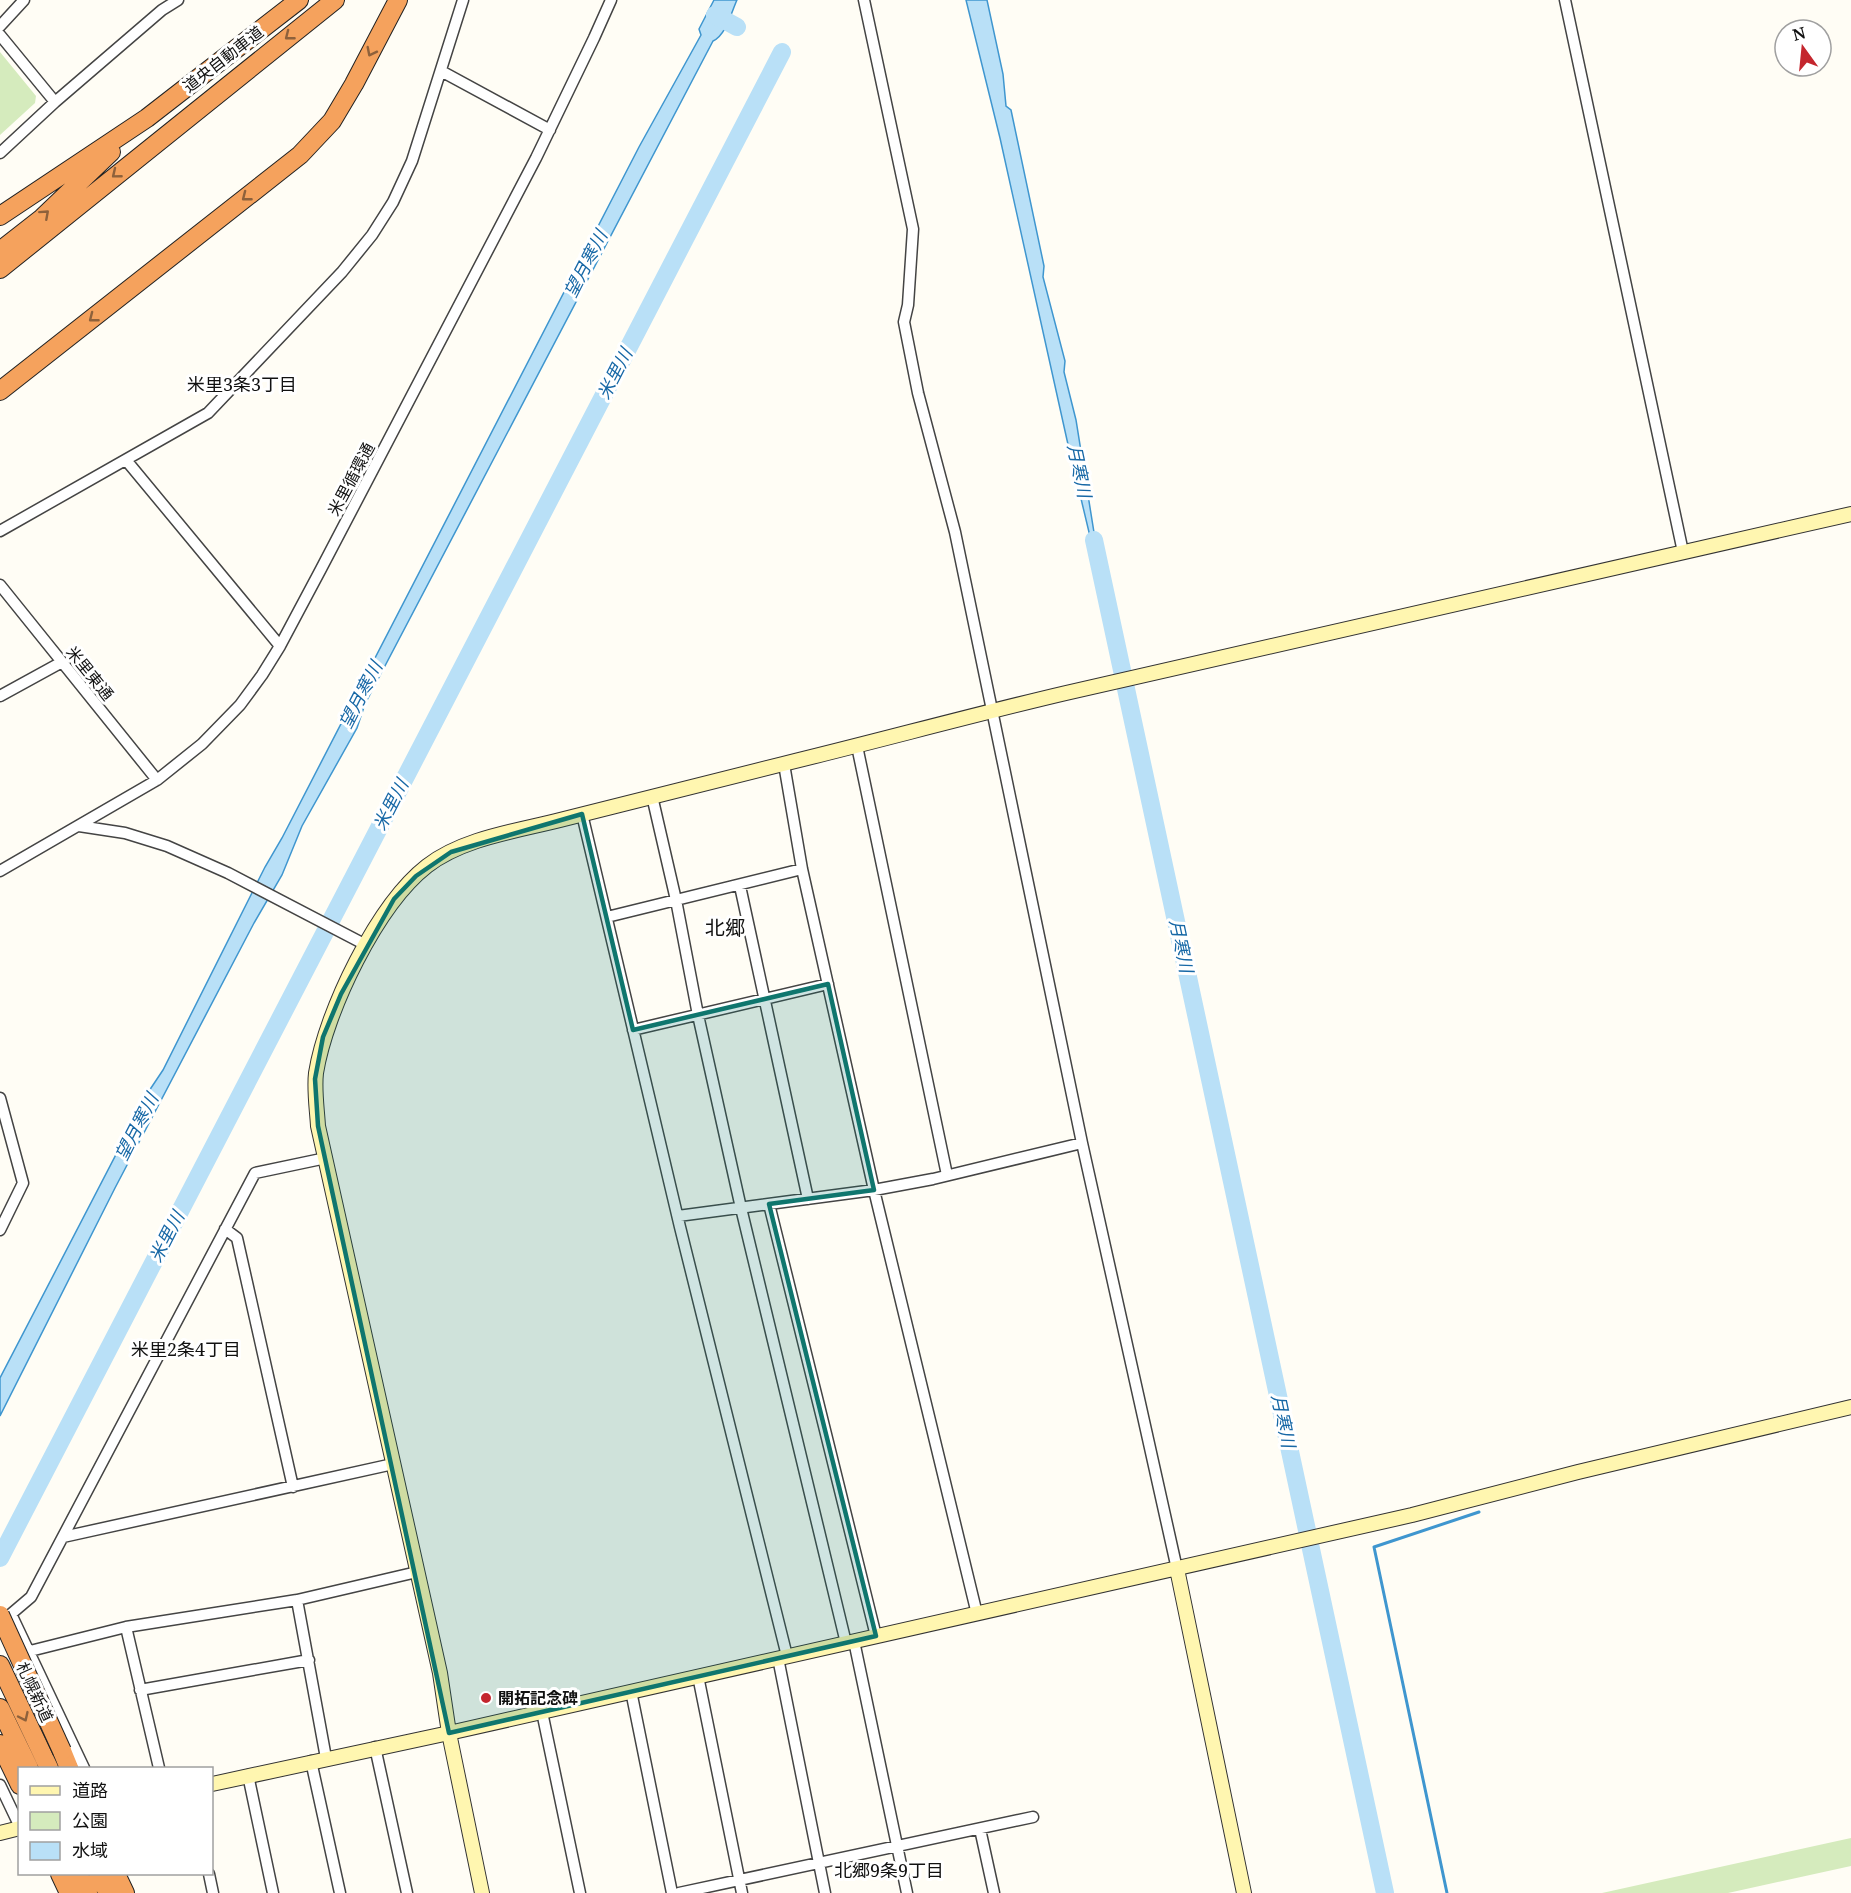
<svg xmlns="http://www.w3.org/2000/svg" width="1851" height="1893" viewBox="0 0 1851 1893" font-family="'Noto Serif','Noto Sans JP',serif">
  <rect width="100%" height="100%" fill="#fffdf5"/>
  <path fill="#d5ebbd" d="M 0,52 L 36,96 L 35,103 L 0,135 Z
    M 1851,1838 L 1851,1866 L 1728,1893 L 1602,1893 Z"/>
  <path fill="#b9e0f7" stroke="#3f96cf" stroke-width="1.5" d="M 714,0 L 737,0 C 731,13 726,35 713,41 L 365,704 L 357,728 L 302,826 L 282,875 L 254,923 L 115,1188 L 0,1416 L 0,1378 L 149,1091 L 163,1070 L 265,867 L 282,838 L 639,147 L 701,35 L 699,29 Z
    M 966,0 L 987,0 L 1003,74 L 1006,106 L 1011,110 L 1044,266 L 1043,277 L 1065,361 L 1064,372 L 1076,420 L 1104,595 L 1067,440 L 1000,138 Z"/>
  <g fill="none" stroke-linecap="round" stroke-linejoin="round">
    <path stroke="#3f96cf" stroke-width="3" d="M 1447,1893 L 1374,1547 L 1479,1512"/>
    <path stroke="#b9e0f7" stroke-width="18" d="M 715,15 L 737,27
      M 1094,540 L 1385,1893
      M 0,1558 L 782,52"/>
    <g stroke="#444" stroke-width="13">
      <path id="street" d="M 864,0 L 913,229 L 908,305 L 904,322 L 918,393 L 955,532 L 1082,1143 L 1177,1569
        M 1565,0 L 1683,552
        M 0,26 L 24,0
        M 0,35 L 55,102
        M 441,71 L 550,130
        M 0,153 L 55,102 L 162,10 L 178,0
        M 126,460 L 280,646
        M 0,531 L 208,413 L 342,272 L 372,235 L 393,202 L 412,161 L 463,0
        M 0,585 L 157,780
        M 0,696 L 62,662
        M 857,746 L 947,1175
        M 784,764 L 802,869 L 874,1190 L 977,1614
        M 652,796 L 676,900 L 698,1015 L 741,1208 L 846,1643
        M 582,814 L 680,1227 L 787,1656
        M 79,826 L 125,833 L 167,846 L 228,873 L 366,945
        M 0,871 L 157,780 L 202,744 L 240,705 L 262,675 L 280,646 L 321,569 L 536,158 L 594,38 L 611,0
        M 740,886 L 808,1199
        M 607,917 L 802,869
        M 633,1030 L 828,984
        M 0,1098 L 23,1183 L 0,1230
        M 769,1204 L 876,1636
        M 678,1216 L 874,1190 L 933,1179 L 1082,1143
        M 225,1229 L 237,1238 L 293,1487
        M 63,1537 L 393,1464
        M 297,1600 L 326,1758
        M 11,1614 L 84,1768
        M 3,1626 L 11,1614 L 31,1597 L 255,1173 L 326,1158
        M 126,1627 L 159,1768
        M 854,1641 L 907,1893
        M 30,1651 L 126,1627 L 297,1600 L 417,1572
        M 778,1658 L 825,1893
        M 698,1676 L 742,1893
        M 140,1690 L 309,1660
        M 631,1691 L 672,1893
        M 542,1712 L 580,1893
        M 375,1747 L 407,1893
        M 311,1761 L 340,1893
        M 248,1775 L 273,1893
        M 0,1785 L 20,1827
        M 980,1829 L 994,1893
        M 209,1874 L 213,1893
        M 679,1893 L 1033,1817"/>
    </g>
    <g stroke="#333" stroke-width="16">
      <path id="secondary" d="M 1177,1569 L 1244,1893
        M 212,1784 L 449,1733 L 1412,1515 L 1578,1472 L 1851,1407
        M 0,1833 L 20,1828
        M 482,1893 L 449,1733 L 440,1673 L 318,1126 C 317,1109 314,1090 316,1073 C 326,1011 377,905 427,866 C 463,838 517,831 560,820 C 634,801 709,783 783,764 C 878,741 972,715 1066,693 C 1327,631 1589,573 1851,514"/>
    </g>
    <g stroke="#222" stroke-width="20">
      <path id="highway" d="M 0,216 L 147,118 L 299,0
        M 0,251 L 42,218 L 111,152
        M 0,269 L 335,0
        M 0,391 L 300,155 L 332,121 L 354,84 L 398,0
        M 0,1665 L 49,1768
        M 0,1708 L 29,1768
        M 0,1744 L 20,1785
        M 62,1751 L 69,1768
        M 60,1874 L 69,1893
        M 78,1874 L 88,1893
        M 98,1874 L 108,1893
        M 116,1874 L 125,1893"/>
    </g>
    <use href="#street" stroke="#fff" stroke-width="10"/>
    <use href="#secondary" stroke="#fff6b0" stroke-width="14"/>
    <use href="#highway" stroke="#f5a25d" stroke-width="18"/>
    <g stroke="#222" stroke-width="20" stroke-linecap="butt">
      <path id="highway-bridge" d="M 0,1615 L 62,1751"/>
    </g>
    <use href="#highway-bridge" stroke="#f5a25d" stroke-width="18"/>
  </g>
  <defs><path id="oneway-chevron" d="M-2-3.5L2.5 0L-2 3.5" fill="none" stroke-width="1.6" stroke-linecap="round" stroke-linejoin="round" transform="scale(1.5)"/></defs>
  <g stroke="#8e613b">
    <use href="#oneway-chevron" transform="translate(289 36) rotate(142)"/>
    <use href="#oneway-chevron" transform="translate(371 52) rotate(117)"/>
    <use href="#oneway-chevron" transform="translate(116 174) rotate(141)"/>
    <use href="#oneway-chevron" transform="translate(246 197) rotate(142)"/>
    <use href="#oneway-chevron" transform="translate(45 214) rotate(-42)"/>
    <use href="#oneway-chevron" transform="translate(93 318) rotate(142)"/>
    <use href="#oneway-chevron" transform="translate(24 1717) rotate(65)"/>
  </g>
  <path fill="#0f766e" fill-opacity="0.2" stroke="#0f766e" stroke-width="4.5" stroke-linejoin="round" d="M 582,814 L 633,1030 L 828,984 L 874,1190 L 769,1204 L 876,1636 L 449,1733 L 318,1126 L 315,1079 L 323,1037 L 341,994 L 394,899 L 416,876 L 451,852 Z"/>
  <circle fill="#c4262e" stroke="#fff" stroke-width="2" cx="486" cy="1698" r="6"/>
  <g text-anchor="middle" stroke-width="6" stroke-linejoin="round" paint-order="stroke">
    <g font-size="16" fill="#111" stroke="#fff">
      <text transform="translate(223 59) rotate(-38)" y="6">道央自動車道</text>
      <text transform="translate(351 479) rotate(-62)" y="6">米里循環通</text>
      <text transform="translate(90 673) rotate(51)" y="6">米里東通</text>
      <text transform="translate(35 1692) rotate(65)" y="6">札幌新道</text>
    </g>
    <g font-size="16" font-weight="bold" fill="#111" stroke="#fff" text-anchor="start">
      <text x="498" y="1704">開拓記念碑</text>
    </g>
    <g font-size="18" font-style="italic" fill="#1768a6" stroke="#fff">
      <text transform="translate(586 264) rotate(-63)" y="6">望月寒川</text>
      <text transform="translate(615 374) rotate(-63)" y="6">米里川</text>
      <text transform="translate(1079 471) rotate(78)" y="6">月寒川</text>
      <text transform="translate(361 695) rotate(-63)" y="6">望月寒川</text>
      <text transform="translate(391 805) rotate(-63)" y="6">米里川</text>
      <text transform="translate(1181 946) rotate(78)" y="6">月寒川</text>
      <text transform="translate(137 1127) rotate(-63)" y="6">望月寒川</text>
      <text transform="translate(167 1237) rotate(-63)" y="6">米里川</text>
      <text transform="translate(1283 1421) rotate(78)" y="6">月寒川</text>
    </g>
    <g font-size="18" fill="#111" stroke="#fff">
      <text x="242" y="391">米里3条3丁目</text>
      <text x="186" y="1356">米里2条4丁目</text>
      <text x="889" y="1877">北郷9条9丁目</text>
    </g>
    <g font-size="20" fill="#111" stroke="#fff">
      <text x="725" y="935">北郷</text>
    </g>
  </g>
  <rect x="18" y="1767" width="195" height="108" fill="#ffffff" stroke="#a0a0a0" stroke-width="1.5"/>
  <rect x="30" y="1786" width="30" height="9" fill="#fff6b0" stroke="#a0a0a0" stroke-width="1.5"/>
  <text x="72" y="1797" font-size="18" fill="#111111">道路</text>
  <rect x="30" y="1812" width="30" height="18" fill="#d5ebbd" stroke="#a0a0a0" stroke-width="1.5"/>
  <text x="72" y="1827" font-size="18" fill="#111111">公園</text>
  <rect x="30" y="1842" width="30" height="18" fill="#b9e0f7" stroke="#a0a0a0" stroke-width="1.5"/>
  <text x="72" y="1857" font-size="18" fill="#111111">水域</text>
  <g transform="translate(1803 48) rotate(345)"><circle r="28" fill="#ffffff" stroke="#a0a0a0" stroke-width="1.5"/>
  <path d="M0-4.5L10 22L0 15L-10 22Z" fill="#c4262e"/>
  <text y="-9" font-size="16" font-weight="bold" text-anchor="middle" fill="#111111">N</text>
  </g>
</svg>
